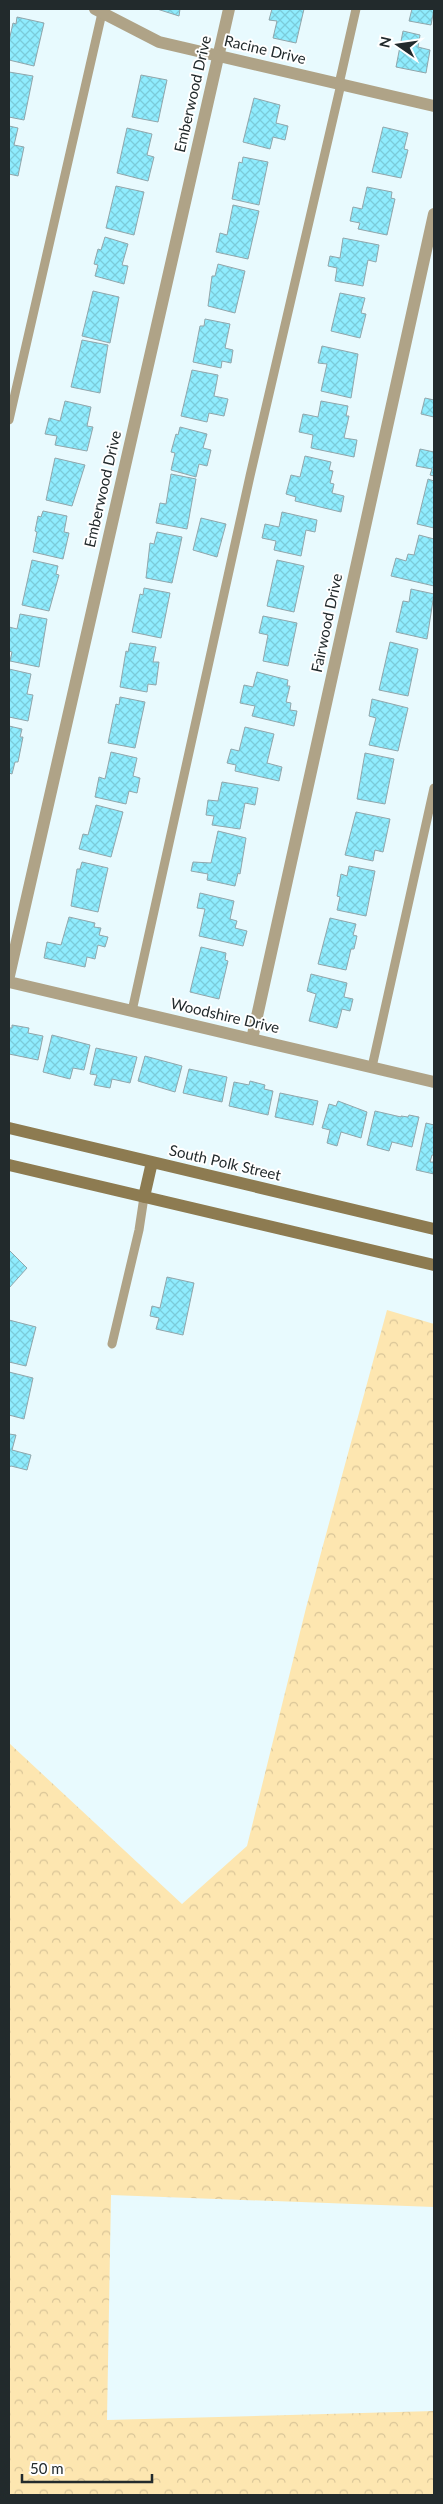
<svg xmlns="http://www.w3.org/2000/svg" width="443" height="2504" viewBox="0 0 443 2504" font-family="Lato,sans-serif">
  <defs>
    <pattern id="forest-crowns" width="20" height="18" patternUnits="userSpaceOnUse" patternTransform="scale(1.25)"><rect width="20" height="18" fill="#fde6b0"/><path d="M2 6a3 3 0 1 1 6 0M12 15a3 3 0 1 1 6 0" fill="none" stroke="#d9c598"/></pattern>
    <pattern id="building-cross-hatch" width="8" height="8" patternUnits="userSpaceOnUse" patternTransform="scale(1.25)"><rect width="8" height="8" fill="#8fecfe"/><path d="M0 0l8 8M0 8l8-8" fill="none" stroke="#7bcbda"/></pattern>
  </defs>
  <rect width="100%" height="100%" fill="#e8fafe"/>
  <path fill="url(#forest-crowns)" d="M 387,1310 L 434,1324 L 434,2207 L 111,2195 L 107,2420 L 434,2411 L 434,2495 L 9,2495 L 9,1743 L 182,1904 L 247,1846 L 306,1608 Z"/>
  <path fill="url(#building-cross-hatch)" stroke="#91a6ab" d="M 157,9 L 180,9 L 179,16 Z
    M 272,9 L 304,9 L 296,43 L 273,38 L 277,21 L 269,20 Z
    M 412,9 L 434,9 L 431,25 L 409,21 Z
    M 17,17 L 44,23 L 34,66 L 9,60 L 9,41 L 13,23 L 16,24 Z
    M 403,31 L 420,35 L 418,47 L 430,50 L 426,73 L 396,67 Z
    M 9,72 L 33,76 L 24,120 L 9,117 Z
    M 141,75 L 167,80 L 158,122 L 132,117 Z
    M 254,98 L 280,105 L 276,123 L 288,126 L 285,140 L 273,137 L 270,149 L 243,142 Z
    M 9,126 L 18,128 L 14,145 L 24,147 L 18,176 L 9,174 Z
    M 383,127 L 408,133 L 404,149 L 408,150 L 401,178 L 372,172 Z
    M 127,128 L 152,134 L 147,155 L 154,157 L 148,181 L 117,173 Z
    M 243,157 L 268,162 L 259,205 L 232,199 L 239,162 L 242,163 Z
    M 116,186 L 144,192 L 134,235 L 106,228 Z
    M 367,187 L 392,192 L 391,198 L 395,199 L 387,235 L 358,229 L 360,223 L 350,221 L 353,207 L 362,209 Z
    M 233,205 L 259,211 L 248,259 L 216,252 L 220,233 L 227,235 Z
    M 105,237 L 128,244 L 122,265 L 128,266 L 124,284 L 95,276 L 98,265 L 94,264 L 98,249 L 101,250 Z
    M 343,238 L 379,245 L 376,262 L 368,260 L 363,286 L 335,281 L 337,268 L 328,266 L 330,256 L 340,258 Z
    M 218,264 L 245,271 L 235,313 L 208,306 L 212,276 L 215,276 Z
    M 93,291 L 119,297 L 110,343 L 82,336 Z
    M 340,293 L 365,298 L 361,313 L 366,314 L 360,338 L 331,331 Z
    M 205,319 L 230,324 L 225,348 L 233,350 L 231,363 L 222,361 L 221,368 L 193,362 L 200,326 L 204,326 Z
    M 82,340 L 108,345 L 100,393 L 71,387 Z
    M 322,346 L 358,354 L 351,398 L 321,391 L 327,364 L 318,363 Z
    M 192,370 L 218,375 L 214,396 L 228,399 L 224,416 L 209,413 L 207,422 L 181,416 Z
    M 425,398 L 434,400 L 434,417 L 421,414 Z
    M 65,401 L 91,407 L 87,426 L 93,427 L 87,451 L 55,445 L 57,436 L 45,434 L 49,418 L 60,421 Z
    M 321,401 L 348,406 L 346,416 L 349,416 L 344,438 L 357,440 L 354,457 L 311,448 L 313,435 L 299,432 L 303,414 L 318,417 Z
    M 180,427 L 207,434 L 203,448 L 211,450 L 207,466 L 199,464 L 196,477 L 171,470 L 175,453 L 171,452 L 176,434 L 178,435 Z
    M 420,449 L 434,452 L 434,476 L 430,475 L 432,469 L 416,466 Z
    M 305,456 L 331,462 L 329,470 L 333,471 L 330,483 L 334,484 L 332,493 L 344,496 L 341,512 L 295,501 L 296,497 L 286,494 L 291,475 L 300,477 Z
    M 55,458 L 85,465 L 72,506 L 46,500 Z
    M 171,474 L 196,479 L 187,529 L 156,523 L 160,503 L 166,504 Z
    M 428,479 L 434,481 L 434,528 L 417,524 Z
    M 43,511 L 67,516 L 64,532 L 69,533 L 63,559 L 33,552 L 37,532 L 35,531 L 38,516 L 41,517 Z
    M 282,512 L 317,520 L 315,532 L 306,530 L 301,556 L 274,550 L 276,541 L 262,538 L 265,524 L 279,527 Z
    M 201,518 L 226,524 L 217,557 L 193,550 Z
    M 157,532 L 182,537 L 172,583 L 146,578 L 150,543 L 154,544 Z
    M 419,535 L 434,539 L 434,586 L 391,576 L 396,558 L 406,561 L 408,554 L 414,555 Z
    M 32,560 L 58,566 L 56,574 L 59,575 L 49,611 L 22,605 Z
    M 277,560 L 304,566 L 294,612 L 267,606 Z
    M 144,588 L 170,593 L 161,638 L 132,632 L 140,594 L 143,595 Z
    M 411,589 L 434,594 L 427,639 L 396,632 L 403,601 L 409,602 Z
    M 20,614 L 47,619 L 39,667 L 10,661 L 12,652 L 9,651 L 9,627 L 17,629 Z
    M 263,616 L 297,623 L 288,666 L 263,661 L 268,635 L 259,633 Z
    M 390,642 L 418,649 L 408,696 L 379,690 Z
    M 130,643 L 156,647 L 153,662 L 159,662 L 156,685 L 148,684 L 147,692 L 120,687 L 126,651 L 128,652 Z
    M 9,669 L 31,674 L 27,694 L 33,695 L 28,721 L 9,717 Z
    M 257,672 L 288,680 L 287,686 L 290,686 L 286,702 L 291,703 L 290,710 L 297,711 L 294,726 L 252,716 L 255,706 L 240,703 L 244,685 L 253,687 Z
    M 120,697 L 145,702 L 135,748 L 108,743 L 116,704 L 119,705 Z
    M 372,699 L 408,708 L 398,751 L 369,745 L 376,718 L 369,716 Z
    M 9,726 L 22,729 L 20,737 L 23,737 L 18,762 L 15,762 L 12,774 L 9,773 Z
    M 245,727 L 274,734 L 267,763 L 282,767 L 279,781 L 235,771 L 236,765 L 227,763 L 231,749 L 239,751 Z
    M 111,752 L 137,758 L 133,776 L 140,778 L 137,793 L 129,791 L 126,804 L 95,797 L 99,777 L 105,779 Z
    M 365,753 L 394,759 L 385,804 L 357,799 Z
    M 222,782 L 258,788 L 255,805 L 245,803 L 240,829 L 212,825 L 214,816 L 206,815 L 208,800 L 218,801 Z
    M 96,805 L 123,812 L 111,857 L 79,849 L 83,834 L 88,835 Z
    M 356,812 L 390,819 L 383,852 L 375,850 L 373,861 L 345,855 Z
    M 218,831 L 246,838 L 240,874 L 238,873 L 235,886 L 207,880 L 208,874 L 191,871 L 193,862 L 211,863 Z
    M 82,862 L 108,868 L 98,912 L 71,906 L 77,869 L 80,869 Z
    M 349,866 L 375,871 L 366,916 L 337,910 L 340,897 L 337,896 L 341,874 L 347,876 Z
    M 200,893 L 234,901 L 230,919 L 237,921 L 235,928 L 247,931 L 243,946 L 199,936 L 205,909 L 197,908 Z
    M 69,917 L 95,923 L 94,927 L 101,928 L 99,935 L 108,937 L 105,947 L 98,945 L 95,959 L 87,957 L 85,967 L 44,958 L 47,942 L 61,945 Z
    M 330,918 L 356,924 L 353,935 L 357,936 L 354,949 L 351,949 L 346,970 L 318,964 Z
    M 201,947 L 226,953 L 225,960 L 228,961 L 219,999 L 190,992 Z
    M 311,974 L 347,983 L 344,997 L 353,999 L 350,1011 L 342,1009 L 337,1028 L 309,1021 L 316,994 L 307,991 Z
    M 12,1025 L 29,1028 L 28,1033 L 43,1036 L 38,1060 L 9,1054 L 9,1028 L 12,1028 Z
    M 52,1035 L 90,1045 L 84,1070 L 73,1068 L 70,1079 L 43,1072 Z
    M 96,1048 L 137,1057 L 130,1083 L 112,1079 L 110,1088 L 94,1085 L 97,1075 L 90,1074 Z
    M 145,1056 L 182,1066 L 175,1092 L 138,1081 Z
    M 189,1069 L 227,1077 L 222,1102 L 183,1093 Z
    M 250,1081 L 265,1085 L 264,1089 L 273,1091 L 268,1115 L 229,1106 L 234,1082 L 249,1085 Z
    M 280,1093 L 318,1101 L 313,1125 L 275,1117 Z
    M 338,1101 L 367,1112 L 361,1138 L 341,1132 L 337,1146 L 327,1143 L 330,1130 L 322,1128 L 329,1104 L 336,1106 Z
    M 375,1111 L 401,1117 L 401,1116 L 408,1117 L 409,1115 L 419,1117 L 412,1147 L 392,1142 L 389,1151 L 367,1145 Z
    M 426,1123 L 434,1125 L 434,1155 L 432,1155 L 430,1162 L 434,1162 L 434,1174 L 416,1170 Z
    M 9,1250 L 27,1268 L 9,1288 Z
    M 167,1277 L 194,1283 L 183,1335 L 156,1329 L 159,1318 L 150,1316 L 152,1306 L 160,1308 Z
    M 9,1320 L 36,1327 L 26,1366 L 9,1362 Z
    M 9,1372 L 33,1378 L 24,1419 L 9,1415 Z
    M 9,1434 L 16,1435 L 12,1450 L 31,1455 L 27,1470 L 11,1466 L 9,1467 Z"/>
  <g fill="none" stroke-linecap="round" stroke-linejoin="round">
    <path stroke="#afa387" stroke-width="9" d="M 339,84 L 356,9
      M 9,420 L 102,13
      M 132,1011 L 250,476 L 341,84
      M 372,1067 L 434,788
      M 112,1344 L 139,1230 L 144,1197"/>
    <path stroke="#afa387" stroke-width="12" d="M 9,976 L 229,9
      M 9,982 L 434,1082
      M 252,1039 L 434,214"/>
    <path stroke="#afa387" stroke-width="12" d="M 95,9 L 159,42 L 434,106"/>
    <path stroke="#8d7b51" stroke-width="12" d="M 9,1128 L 434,1229
      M 9,1165 L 434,1265
      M 144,1197 L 152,1162"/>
  </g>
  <g text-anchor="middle" stroke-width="4" stroke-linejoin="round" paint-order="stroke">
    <g font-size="15" fill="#222a2c" stroke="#fff">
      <text transform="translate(265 50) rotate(13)" y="5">Racine Drive</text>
      <text transform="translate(193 94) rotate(-77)" y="5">Emberwood Drive</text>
      <text transform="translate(103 489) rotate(-77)" y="5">Emberwood Drive</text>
      <text transform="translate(327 623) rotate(-78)" y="5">Fairwood Drive</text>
      <text transform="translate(225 1016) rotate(13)" y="5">Woodshire Drive</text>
      <text transform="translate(225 1163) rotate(13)" y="5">South Polk Street</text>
    </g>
  </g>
  <rect width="443" height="2504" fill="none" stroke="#222a2c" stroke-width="20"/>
  <g transform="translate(398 45) rotate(283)" stroke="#ffffff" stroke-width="4" paint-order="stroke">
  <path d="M0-4L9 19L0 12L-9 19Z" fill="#222a2c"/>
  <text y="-8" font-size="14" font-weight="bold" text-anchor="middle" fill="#222a2c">N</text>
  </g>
  <path d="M22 2474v8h130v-8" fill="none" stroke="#222a2c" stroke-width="2.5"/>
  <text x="30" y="2474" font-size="15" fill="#222a2c" stroke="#ffffff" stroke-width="4" paint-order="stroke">50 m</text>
</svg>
